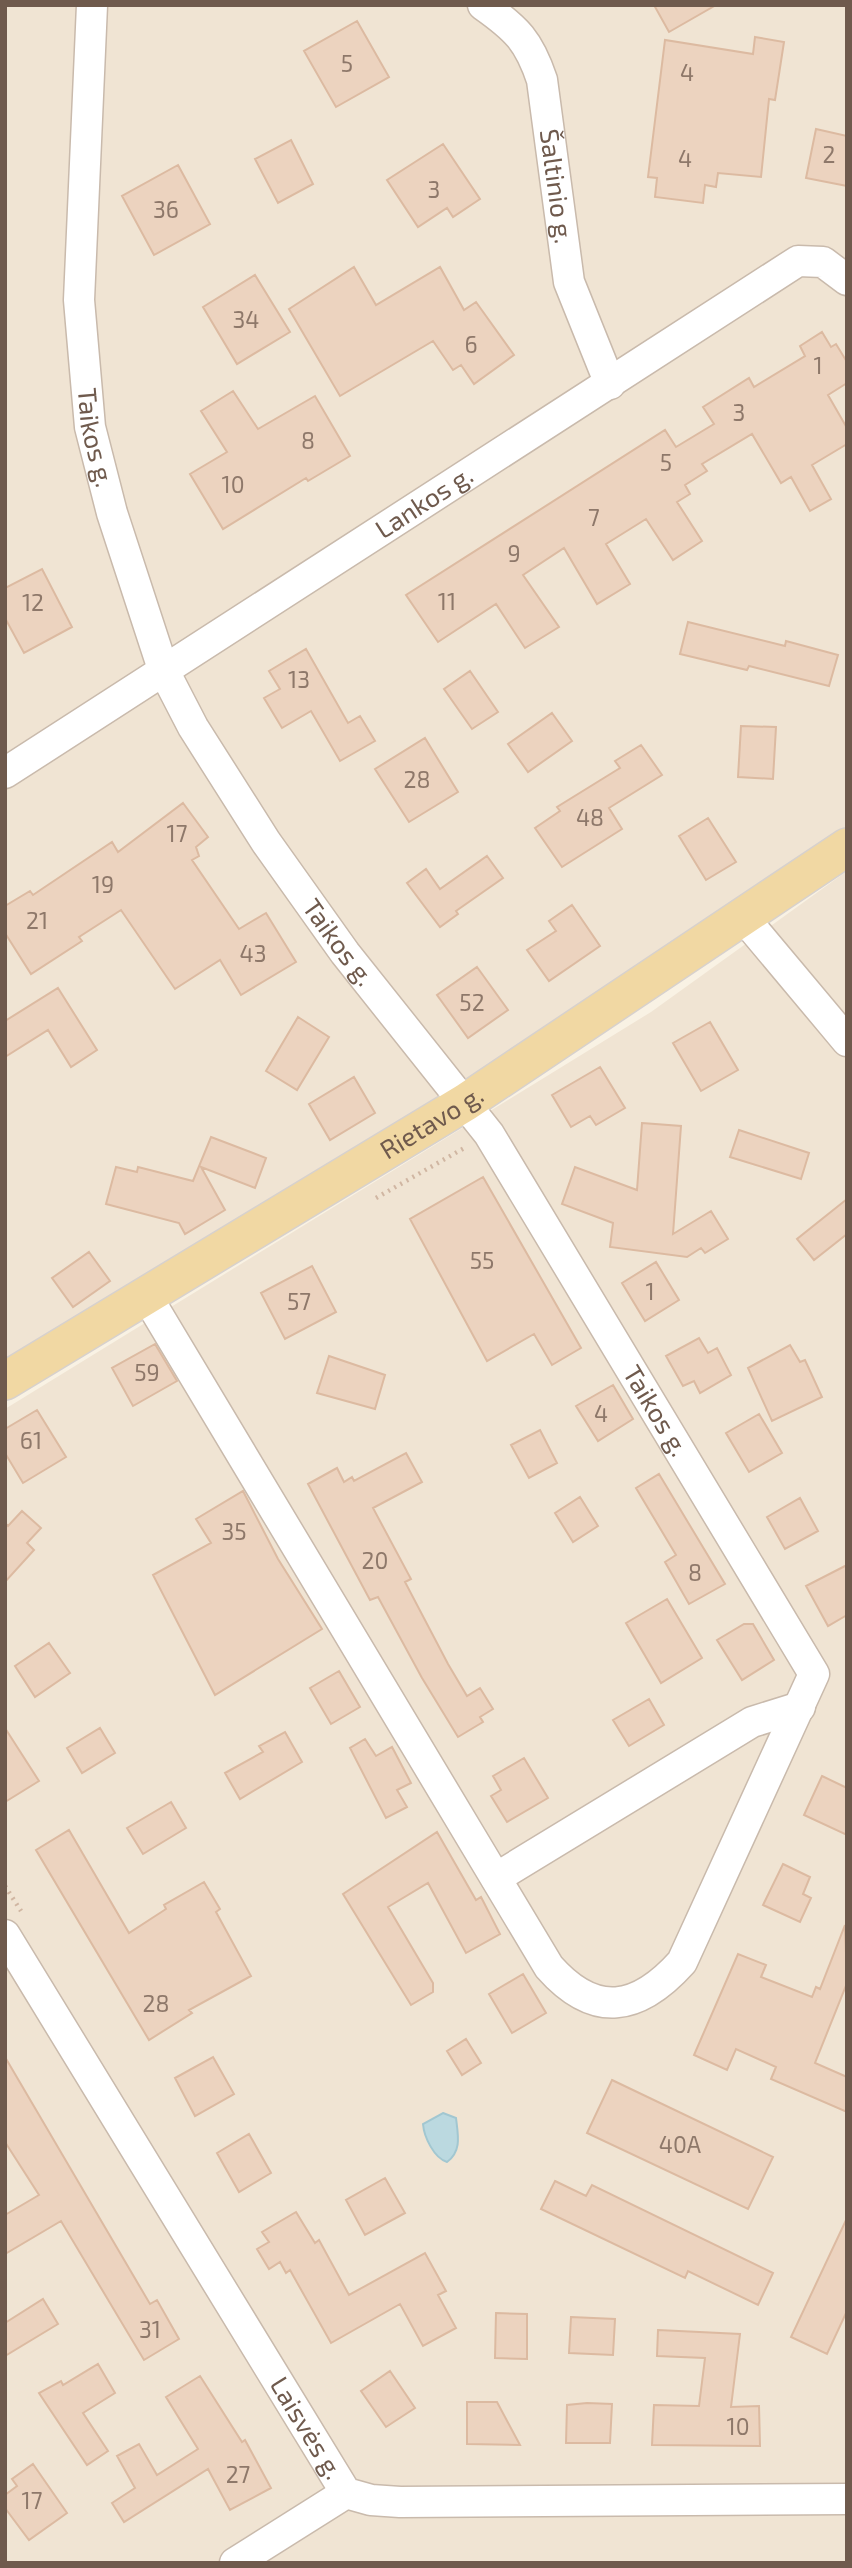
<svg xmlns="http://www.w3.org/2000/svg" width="852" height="2568" viewBox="0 0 852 2568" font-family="'Exo 2',sans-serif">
  <rect width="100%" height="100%" fill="#f9f2e4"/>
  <path fill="#f0e4d3" d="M 5,5 L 847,5 L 847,845 L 5,1365 Z
    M 847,871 L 847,2563 L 5,2563 L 5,1409 L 651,1012 Z"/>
  <path fill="#bbd9e0" stroke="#a2c7d1" stroke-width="2" d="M 443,2113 L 456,2118 C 458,2135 462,2151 447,2162 C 434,2158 424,2137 423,2124 Z"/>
  <path fill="#ecd3bf" stroke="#dcbaa1" stroke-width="2" d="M 654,5 L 716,5 L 669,32 Z
    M 357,21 L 389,77 L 336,107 L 304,51 Z
    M 755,37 L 784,42 L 775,100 L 769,99 L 761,177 L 718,173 L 716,187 L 705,185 L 703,203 L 655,197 L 657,178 L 648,177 L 665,40 L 753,54 Z
    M 816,129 L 847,136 L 847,186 L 806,178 Z
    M 291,140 L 313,184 L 278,203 L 255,159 Z
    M 443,144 L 480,199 L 453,217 L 447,208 L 418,227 L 387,180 Z
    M 178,165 L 210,224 L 154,255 L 122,196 Z
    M 354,267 L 376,305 L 440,267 L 464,310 L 476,302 L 514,355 L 474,384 L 461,365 L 453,370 L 433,341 L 340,396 L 289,309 Z
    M 255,275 L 290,332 L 237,364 L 203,307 Z
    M 822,332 L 831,347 L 836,344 L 847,362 L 847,383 L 828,395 L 847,428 L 847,444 L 812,465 L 831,499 L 810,511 L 791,477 L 781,483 L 752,434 L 702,464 L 707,471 L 685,485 L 690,494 L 677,502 L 702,541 L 673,560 L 646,519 L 606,544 L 630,584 L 597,604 L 564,548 L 523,575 L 559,627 L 525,648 L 496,604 L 438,642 L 406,595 L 665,430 L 676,447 L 714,424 L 703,407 L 749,378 L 754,387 L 805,356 L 800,346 Z
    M 233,391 L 258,429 L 315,396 L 350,456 L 308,481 L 306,478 L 223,529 L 190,474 L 227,452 L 201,411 Z
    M 42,569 L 72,627 L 24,653 L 5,618 L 5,588 Z
    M 688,622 L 785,646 L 786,641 L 838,655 L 829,686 L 749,666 L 747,670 L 680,654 Z
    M 306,649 L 348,723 L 360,716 L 375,741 L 340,761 L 311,711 L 282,728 L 264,698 L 280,689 L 269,671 Z
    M 470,671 L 498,712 L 472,729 L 444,689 Z
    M 552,713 L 572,741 L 528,772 L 508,744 Z
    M 741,726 L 776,727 L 773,779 L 738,777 Z
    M 425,738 L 458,792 L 409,822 L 375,769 Z
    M 641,745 L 662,775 L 609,808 L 622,829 L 562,867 L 535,828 L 560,811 L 557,807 L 620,768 L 615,761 Z
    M 183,803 L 208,837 L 196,847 L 199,856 L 192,860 L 239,929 L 266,913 L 296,962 L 241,995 L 220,960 L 175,989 L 121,910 L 79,937 L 82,941 L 31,974 L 5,933 L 5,906 L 30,891 L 33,895 L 112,842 L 118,852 Z
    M 708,818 L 736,862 L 706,880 L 679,836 Z
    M 487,856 L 503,878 L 456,911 L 458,914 L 440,927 L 407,883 L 426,869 L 440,889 Z
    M 572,905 L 600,946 L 549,981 L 527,950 L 556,931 L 549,921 Z
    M 477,967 L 508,1010 L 468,1038 L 437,995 Z
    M 58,988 L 97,1050 L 71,1067 L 48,1030 L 5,1057 L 5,1021 Z
    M 298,1017 L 329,1037 L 297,1090 L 266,1071 Z
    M 710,1022 L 738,1070 L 701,1091 L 673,1043 Z
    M 600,1067 L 625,1108 L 596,1125 L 590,1116 L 571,1127 L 552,1095 Z
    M 354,1077 L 375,1113 L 330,1140 L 309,1104 Z
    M 642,1123 L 681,1126 L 673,1234 L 711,1211 L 728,1239 L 705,1253 L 701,1248 L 687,1257 L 610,1247 L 613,1223 L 562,1204 L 575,1167 L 637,1190 Z
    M 739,1130 L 809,1153 L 801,1179 L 730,1157 Z
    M 211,1137 L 266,1158 L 255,1188 L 201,1167 L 225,1210 L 185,1234 L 179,1223 L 106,1204 L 116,1167 L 137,1172 L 138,1167 L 193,1181 Z
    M 483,1177 L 581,1348 L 552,1365 L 534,1334 L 487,1361 L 410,1219 Z
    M 847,1199 L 847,1234 L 814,1260 L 797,1239 Z
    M 89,1252 L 110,1281 L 73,1307 L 52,1278 Z
    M 656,1262 L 679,1300 L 645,1321 L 622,1283 Z
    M 312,1266 L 336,1312 L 285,1339 L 261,1293 Z
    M 699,1338 L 708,1353 L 717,1348 L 731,1375 L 700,1393 L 694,1381 L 683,1386 L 666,1356 Z
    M 155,1344 L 177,1381 L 133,1406 L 112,1368 Z
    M 790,1345 L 800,1362 L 805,1360 L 822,1397 L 772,1421 L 748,1368 Z
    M 329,1356 L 385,1375 L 375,1409 L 317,1393 Z
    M 613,1385 L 633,1419 L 598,1441 L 576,1406 Z
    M 37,1410 L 66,1457 L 23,1483 L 5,1453 L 5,1429 Z
    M 759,1414 L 782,1453 L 749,1472 L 726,1433 Z
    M 540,1430 L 557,1463 L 529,1478 L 511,1445 Z
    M 406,1453 L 422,1482 L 373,1508 L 411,1579 L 405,1582 L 448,1664 L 467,1696 L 480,1688 L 493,1709 L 480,1717 L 483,1722 L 458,1737 L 422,1678 L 378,1597 L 370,1600 L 308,1484 L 337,1468 L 344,1482 L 352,1477 L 354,1481 Z
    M 659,1474 L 725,1584 L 689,1604 L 665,1562 L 676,1555 L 636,1488 Z
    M 243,1491 L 278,1559 L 322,1629 L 215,1695 L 153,1575 L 211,1543 L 196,1519 Z
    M 580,1497 L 598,1526 L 573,1542 L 555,1513 Z
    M 800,1498 L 818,1531 L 785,1549 L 767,1517 Z
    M 22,1511 L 41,1528 L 27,1543 L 34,1550 L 5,1582 L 5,1523 L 8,1526 Z
    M 847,1565 L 847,1615 L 828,1626 L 806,1586 Z
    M 667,1599 L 702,1658 L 661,1683 L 626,1623 Z
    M 744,1624 L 753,1624 L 774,1660 L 742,1680 L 717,1640 Z
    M 49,1643 L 70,1673 L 35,1697 L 15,1666 Z
    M 339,1671 L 360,1707 L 331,1724 L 310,1688 Z
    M 649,1699 L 664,1725 L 629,1746 L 613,1720 Z
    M 5,1728 L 39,1781 L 5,1802 Z
    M 100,1728 L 115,1753 L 82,1773 L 67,1748 Z
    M 285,1732 L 302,1762 L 240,1799 L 225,1773 L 263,1752 L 259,1746 Z
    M 365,1739 L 376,1756 L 392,1747 L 411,1783 L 397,1790 L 407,1807 L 386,1818 L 350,1748 Z
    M 524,1758 L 548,1798 L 507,1822 L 491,1796 L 501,1790 L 493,1776 Z
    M 822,1776 L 847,1788 L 847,1835 L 804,1815 Z
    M 171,1802 L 186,1828 L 143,1854 L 127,1828 Z
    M 69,1830 L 129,1933 L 166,1909 L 164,1905 L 204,1882 L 220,1909 L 216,1912 L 251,1976 L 189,2010 L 192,2013 L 149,2040 L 36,1850 Z
    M 437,1832 L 476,1900 L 481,1897 L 500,1934 L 466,1953 L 428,1883 L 388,1907 L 433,1983 L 433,1992 L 411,2005 L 343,1894 Z
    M 783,1864 L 810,1877 L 803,1894 L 811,1898 L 800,1922 L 763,1905 Z
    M 845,1925 L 847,1983 L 815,2063 L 847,2077 L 847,2112 L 771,2079 L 776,2067 L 736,2049 L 727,2070 L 694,2055 L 738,1954 L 766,1965 L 761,1977 L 812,1997 L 816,1987 L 820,1989 Z
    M 523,1974 L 546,2013 L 512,2033 L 489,1994 Z
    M 466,2039 L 481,2063 L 462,2075 L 447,2051 Z
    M 5,2057 L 150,2304 L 157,2300 L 179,2339 L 144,2360 L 61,2221 L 5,2254 L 5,2215 L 39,2195 L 5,2142 Z
    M 213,2057 L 234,2094 L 195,2116 L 175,2078 Z
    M 612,2080 L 773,2157 L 748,2209 L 587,2133 Z
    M 249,2134 L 271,2173 L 239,2192 L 217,2153 Z
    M 385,2178 L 405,2213 L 365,2235 L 346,2200 Z
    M 555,2181 L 586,2196 L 592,2185 L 773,2273 L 758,2305 L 688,2271 L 685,2278 L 541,2209 Z
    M 296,2212 L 315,2243 L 319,2240 L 349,2295 L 425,2253 L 446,2291 L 438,2295 L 456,2328 L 423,2346 L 400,2304 L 331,2343 L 290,2270 L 286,2273 L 280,2262 L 269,2269 L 257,2249 L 269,2242 L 262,2232 Z
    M 847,2218 L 847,2311 L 827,2354 L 791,2337 Z
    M 43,2299 L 58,2324 L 5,2356 L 5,2323 Z
    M 496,2313 L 527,2314 L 527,2359 L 495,2358 Z
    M 571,2317 L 615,2319 L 613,2355 L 569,2353 Z
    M 658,2330 L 740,2334 L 731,2407 L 759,2406 L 760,2446 L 652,2445 L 654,2405 L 699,2406 L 705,2358 L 657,2356 Z
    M 98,2364 L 115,2393 L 83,2413 L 108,2451 L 87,2465 L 39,2393 L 61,2381 L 63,2385 Z
    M 390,2371 L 415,2408 L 386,2427 L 361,2391 Z
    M 200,2376 L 242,2442 L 245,2440 L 271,2488 L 230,2510 L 208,2469 L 124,2522 L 112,2503 L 135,2488 L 117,2456 L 139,2444 L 157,2475 L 198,2449 L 166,2397 Z
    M 467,2402 L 497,2402 L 520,2445 L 467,2444 Z
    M 587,2403 L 612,2404 L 610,2443 L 566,2443 L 567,2405 Z
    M 33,2464 L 67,2513 L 29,2540 L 5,2508 L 5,2495 L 17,2486 L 12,2479 Z"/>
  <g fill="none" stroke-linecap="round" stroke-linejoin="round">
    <g stroke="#c9baac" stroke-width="33">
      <g id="minor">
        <path id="s1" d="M 92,5 L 79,300 L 90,427 L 112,513 L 163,669 L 193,727 L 266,842 L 345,953 L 489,1134 L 814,1674 L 682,1962 C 638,2011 595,2019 549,1967 L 146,1295"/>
        <path id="s2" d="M 483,5 C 517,29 529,41 542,80 L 569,282 L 610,384"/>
        <path id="s3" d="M 5,773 L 798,261 L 823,262 L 847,280"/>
        <path d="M 744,918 L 847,1041"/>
        <path d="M 496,1878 L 752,1722 L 800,1707"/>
        <path id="s4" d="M 5,1935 L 346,2493 L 371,2500 L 400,2502 L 847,2499"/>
        <path d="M 235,2563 L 346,2493"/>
      </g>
    </g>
    <g stroke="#d7d1cd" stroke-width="40">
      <g id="major">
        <path id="s5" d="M 5,1381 L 466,1102 L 847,847"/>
      </g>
    </g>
    <path stroke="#d0b6a2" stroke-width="4.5" stroke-dasharray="2 5" stroke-linecap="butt" d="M 376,1198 L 466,1147
      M 5,1886 L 21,1911"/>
    <use href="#minor" stroke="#fff" stroke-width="30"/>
    <use href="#major" stroke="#f1d8a3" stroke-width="37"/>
  </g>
  <g text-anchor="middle" stroke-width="7" stroke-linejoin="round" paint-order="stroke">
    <g font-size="23" fill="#8e786a">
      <text x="347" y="72">5</text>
      <text x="687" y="81">4</text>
      <text x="829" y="163">2</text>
      <text x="685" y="167">4</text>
      <text x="434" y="198">3</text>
      <text x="166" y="218">36</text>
      <text x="246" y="328">34</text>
      <text x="471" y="353">6</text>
      <text x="818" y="374">1</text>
      <text x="739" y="421">3</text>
      <text x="308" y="449">8</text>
      <text x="666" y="471">5</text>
      <text x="233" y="493">10</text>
      <text x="594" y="526">7</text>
      <text x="514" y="562">9</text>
      <text x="447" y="610">11</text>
      <text x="33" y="611">12</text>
      <text x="299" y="688">13</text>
      <text x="417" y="788">28</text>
      <text x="590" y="826">48</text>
      <text x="177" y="842">17</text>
      <text x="103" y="893">19</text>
      <text x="37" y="929">21</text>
      <text x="253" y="962">43</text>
      <text x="472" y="1011">52</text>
      <text x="482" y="1269">55</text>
      <text x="650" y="1300">1</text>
      <text x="299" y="1310">57</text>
      <text x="147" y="1381">59</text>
      <text x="601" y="1422">4</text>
      <text x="31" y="1449">61</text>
      <text x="234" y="1540">35</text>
      <text x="375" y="1569">20</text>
      <text x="695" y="1581">8</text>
      <text x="156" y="2012">28</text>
      <text x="680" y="2153">40A</text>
      <text x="150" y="2338">31</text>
      <text x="738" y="2435">10</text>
      <text x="238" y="2483">27</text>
      <text x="32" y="2509">17</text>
    </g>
    <g font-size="26" fill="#6f5a4d" stroke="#fdf6ea">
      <text dy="9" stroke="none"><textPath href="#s2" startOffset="205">Šaltinio g.</textPath></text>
      <text dy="9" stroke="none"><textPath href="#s1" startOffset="434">Taikos g.</textPath></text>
      <text dy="9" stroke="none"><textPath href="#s3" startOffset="499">Lankos g.</textPath></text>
      <text dy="9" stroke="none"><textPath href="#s1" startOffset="1001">Taikos g.</textPath></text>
      <text dy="9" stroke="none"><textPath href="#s5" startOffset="499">Rietavo g.</textPath></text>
      <text dy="9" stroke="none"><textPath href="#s1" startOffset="1568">Taikos g.</textPath></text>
      <text dy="9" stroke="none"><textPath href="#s4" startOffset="578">Laisvės g.</textPath></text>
    </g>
  </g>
  <rect width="852" height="2568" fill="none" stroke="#6f5a4d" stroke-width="14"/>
</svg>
